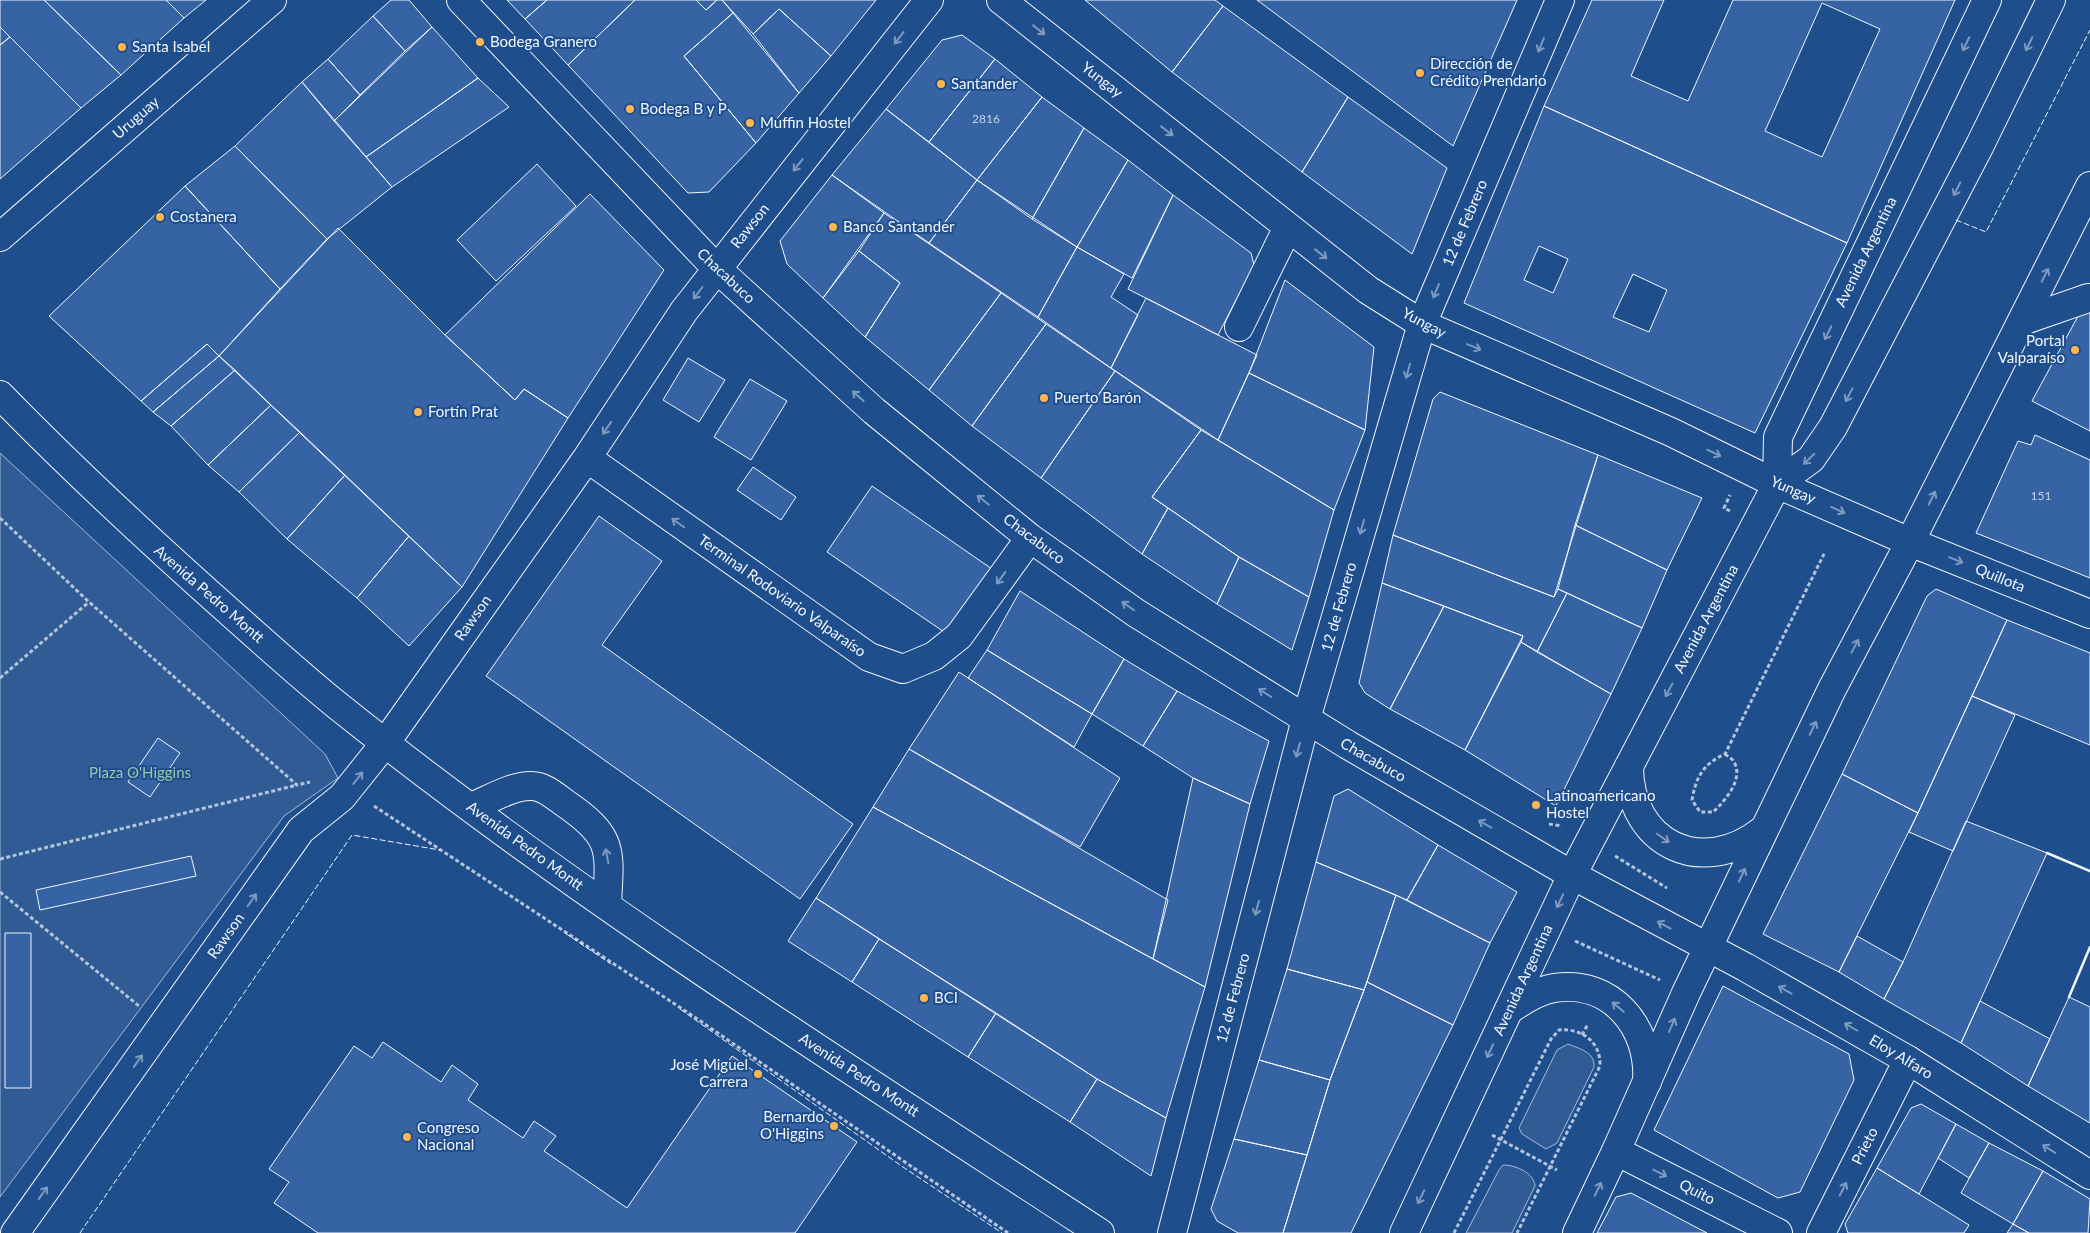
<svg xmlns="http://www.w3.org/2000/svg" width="2090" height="1233" viewBox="0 0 2090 1233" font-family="Lato,sans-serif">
  <rect width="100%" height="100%" fill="#1f4e8c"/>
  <path fill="#305b95" stroke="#a8bbd7" d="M 0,453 L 325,754 L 338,778 L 284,816 L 0,1197 Z
    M 1568,1044 C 1580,1049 1595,1052 1594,1067 L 1557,1143 L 1546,1149 L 1522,1134 L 1519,1128 L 1557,1050 Z
    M 1503,1165 C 1516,1165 1534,1173 1535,1186 L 1512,1233 L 1466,1233 L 1499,1170 Z"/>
  <path fill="#3563a3" stroke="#f2f6ff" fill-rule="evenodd" d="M 0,0 L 44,0 L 121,75 L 81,108 L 0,27 Z
    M 44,0 L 166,0 L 184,18 L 121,75 Z
    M 166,0 L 206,0 L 184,18 Z
    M 391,0 L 409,0 L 432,27 L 405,51 L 373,16 Z
    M 507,0 L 547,0 L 525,19 Z
    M 547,0 L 635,0 L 568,65 L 525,19 Z
    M 635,0 L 696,0 L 706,10 L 717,0 L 722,0 L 733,13 L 684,56 L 756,143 L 709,192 L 688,193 L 568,65 Z
    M 696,0 L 717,0 L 706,10 Z
    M 722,0 L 876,0 L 831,56 L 779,9 L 753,34 Z
    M 1085,0 L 1215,0 L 1223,6 L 1172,72 Z
    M 1257,0 L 1517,0 L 1453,146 Z
    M 1592,0 L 1664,0 L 1631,76 L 1688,101 L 1733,0 L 1955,0 L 1847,243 L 1544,106 ZM 1822,3 L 1880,29 L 1822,157 L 1765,131 Z
    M 1223,6 L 1348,97 L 1302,172 L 1172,72 Z
    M 779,9 L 831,56 L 799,93 L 753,34 Z
    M 733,13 L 799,93 L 756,143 L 684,56 Z
    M 373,16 L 405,51 L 360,95 L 328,59 Z
    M 0,27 L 10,37 L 0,45 Z
    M 432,27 L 478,78 L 366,157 L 334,121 Z
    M 962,35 L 995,59 L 929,142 L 886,109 L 942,40 Z
    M 10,37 L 81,108 L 0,179 L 0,45 Z
    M 328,59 L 360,95 L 334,121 L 302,82 Z
    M 995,59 L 1042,97 L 977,180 L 929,142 Z
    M 478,78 L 509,107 L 392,187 L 366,157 Z
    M 302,82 L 392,187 L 327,239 L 235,146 Z
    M 1042,97 L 1084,128 L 1032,219 L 977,180 Z
    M 1348,97 L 1447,168 L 1412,254 L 1302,172 Z
    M 1544,106 L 1847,243 L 1755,433 L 1464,303 ZM 1539,246 L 1568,259 L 1553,293 L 1524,280 ZM 1633,274 L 1667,290 L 1649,332 L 1613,317 Z
    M 886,109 L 977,180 L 929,243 L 832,175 Z
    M 1084,128 L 1128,160 L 1077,247 L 1032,219 Z
    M 235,146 L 327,239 L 280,289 L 185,186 Z
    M 1128,160 L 1173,195 L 1132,278 L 1077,247 Z
    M 537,164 L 576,206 L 496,281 L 457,240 Z
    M 832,175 L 884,213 L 823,298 L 787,264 L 780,241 Z
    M 977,180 L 1077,247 L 1038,317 L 929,243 Z
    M 185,186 L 280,289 L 219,356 L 207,344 L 141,401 L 49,316 Z
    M 590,194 L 664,270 L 568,418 L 524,389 L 515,400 L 445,335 Z
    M 1173,195 L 1251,253 L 1254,265 L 1218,335 L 1128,289 Z
    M 884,213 L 1001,293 L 929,390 L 865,337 L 900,283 L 859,251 Z
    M 338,228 L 445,335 L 515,400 L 524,389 L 568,418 L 462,587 L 219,356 Z
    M 1077,247 L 1124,274 L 1111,297 L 1138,315 L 1111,368 L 1038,317 Z
    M 859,251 L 900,283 L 865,337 L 823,298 Z
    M 1285,280 L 1374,347 L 1365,430 L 1249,373 Z
    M 1001,293 L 1046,324 L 972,426 L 929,390 Z
    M 2090,294 L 2090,431 L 2032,401 Z
    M 1146,298 L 1257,355 L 1218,440 L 1111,368 Z
    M 1046,324 L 1115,371 L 1041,478 L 972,426 Z
    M 207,344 L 219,356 L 153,412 L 141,401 Z
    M 219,356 L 235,370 L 171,426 L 153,412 Z
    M 688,358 L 725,380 L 699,422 L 663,400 Z
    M 235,370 L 271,405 L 208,465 L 171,426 Z
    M 1115,371 L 1201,430 L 1152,497 L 1168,508 L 1142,554 L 1041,478 Z
    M 1249,373 L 1365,430 L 1334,510 L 1218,440 Z
    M 750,379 L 787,401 L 751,460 L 714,437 Z
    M 1440,392 L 1598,455 L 1554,597 L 1393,535 L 1433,399 Z
    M 271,405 L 300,432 L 239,492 L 208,465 Z
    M 1201,430 L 1334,510 L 1309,597 L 1239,557 L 1152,497 Z
    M 300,432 L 345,475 L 287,539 L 239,492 Z
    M 2035,435 L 2090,460 L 2090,578 L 1976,533 L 2018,441 L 2031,445 Z
    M 1598,455 L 1702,498 L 1667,570 L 1575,525 Z
    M 753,467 L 796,497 L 781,520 L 737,490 Z
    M 345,475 L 409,536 L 357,598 L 287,539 Z
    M 872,486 L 992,569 L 947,634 L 827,552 Z
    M 1168,508 L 1239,557 L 1217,604 L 1142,554 Z
    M 599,516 L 662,561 L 602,645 L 853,824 L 800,899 L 486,676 Z
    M 1575,525 L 1667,570 L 1642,628 L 1558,589 Z
    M 1393,535 L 1554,597 L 1558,589 L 1567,593 L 1537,652 L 1521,642 L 1523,636 L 1382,583 Z
    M 409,536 L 462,587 L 409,646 L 357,598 Z
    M 1239,557 L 1309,597 L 1292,650 L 1217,604 Z
    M 1382,583 L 1444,606 L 1390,709 L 1365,693 L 1359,683 Z
    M 1936,589 L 2007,620 L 1918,813 L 1842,774 L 1927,596 Z
    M 1020,591 L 1124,659 L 1092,714 L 987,650 Z
    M 1567,593 L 1642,628 L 1611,694 L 1537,652 Z
    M 1444,606 L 1523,636 L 1465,750 L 1390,709 Z
    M 2007,620 L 2090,653 L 2090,745 L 1972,696 Z
    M 1521,642 L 1611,694 L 1556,806 L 1465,750 Z
    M 987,650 L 1092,714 L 1074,747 L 968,678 Z
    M 1124,659 L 1177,691 L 1143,746 L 1092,714 Z
    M 959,672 L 1120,778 L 1080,847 L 909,749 Z
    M 1177,691 L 1269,741 L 1250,804 L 1193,778 L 1143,746 Z
    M 1972,696 L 2015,715 L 1953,851 L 1909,832 Z
    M 158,738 L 180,753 L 150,797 L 128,782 Z
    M 909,749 L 1168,900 L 1153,959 L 873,807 Z
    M 1842,774 L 1918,813 L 1839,972 L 1763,934 Z
    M 1193,778 L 1250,804 L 1205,987 L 1153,959 Z
    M 1348,789 L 1438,845 L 1407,900 L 1316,862 L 1334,796 Z
    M 873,807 L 1205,987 L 1166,1118 L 1097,1079 L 816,898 Z
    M 1966,821 L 2047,853 L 1961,1043 L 1884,999 L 1903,962 Z
    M 1438,845 L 1517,892 L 1490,943 L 1407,900 Z
    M 191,856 L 196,876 L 40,910 L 36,890 Z
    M 1316,862 L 1396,895 L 1364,990 L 1287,969 Z
    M 1396,895 L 1490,943 L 1453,1025 L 1367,982 Z
    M 816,898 L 879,939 L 852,982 L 788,941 Z
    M 5,933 L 31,933 L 31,1088 L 5,1088 Z
    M 1857,936 L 1903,962 L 1884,999 L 1839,972 Z
    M 879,939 L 996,1013 L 968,1057 L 852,982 Z
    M 1287,969 L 1364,990 L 1330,1080 L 1259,1060 Z
    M 1367,982 L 1453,1025 L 1351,1233 L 1283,1233 L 1330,1080 Z
    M 1723,986 L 1849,1054 L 1854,1080 L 1800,1192 L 1778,1198 L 1654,1130 Z
    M 2069,997 L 2090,1007 L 2090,1123 L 2028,1086 Z
    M 1980,1001 L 2050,1039 L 2028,1086 L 1961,1043 Z
    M 996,1013 L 1097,1079 L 1070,1122 L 968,1057 Z
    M 383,1042 L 441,1082 L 452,1065 L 478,1084 L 468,1100 L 523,1138 L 534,1121 L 556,1136 L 544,1151 L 627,1208 L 732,1056 L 857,1142 L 795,1233 L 318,1233 L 274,1203 L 289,1182 L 269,1169 L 354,1046 L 372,1058 Z
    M 1259,1060 L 1330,1080 L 1307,1155 L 1234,1139 Z
    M 1097,1079 L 1166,1118 L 1151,1176 L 1070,1122 Z
    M 1921,1104 L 1956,1124 L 1919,1194 L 1877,1168 L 1911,1108 Z
    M 1956,1124 L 1989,1143 L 1969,1178 L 1938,1158 Z
    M 1234,1139 L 1307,1155 L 1283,1233 L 1238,1233 L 1217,1221 L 1211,1209 Z
    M 1989,1143 L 2043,1171 L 2013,1224 L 1961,1193 Z
    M 1877,1168 L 1969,1225 L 1964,1233 L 1848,1233 L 1845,1224 Z
    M 2043,1171 L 2090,1199 L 2088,1233 L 2029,1233 L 2013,1224 Z
    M 1631,1193 L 1707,1233 L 1597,1233 L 1616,1197 Z
    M 2013,1224 L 2029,1233 L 2007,1233 Z"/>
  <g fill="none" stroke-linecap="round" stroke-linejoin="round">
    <g stroke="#f2f6ff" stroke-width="30">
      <path id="minor" d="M 461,0 L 716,268 L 874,411 L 1030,538 L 1136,613 L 1348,745 L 1572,875
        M 1001,0 L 1368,290 L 1422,324 L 1671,432 L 1777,484
        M 0,237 L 272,0
        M 2022,321 L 2088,298
        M 1239,327 L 1288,227
        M 587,458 L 869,657 L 903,669 L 934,656 L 959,636 L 1030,538
        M 471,807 C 489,800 513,785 532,786 C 544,786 556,797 566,804 C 614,837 610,850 607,904
        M 1509,1010 C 1523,1000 1537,991 1554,988 C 1611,979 1651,1027 1647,1082
        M 1616,1151 L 1778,1233
        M 15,1233 L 301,830 L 342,797 L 386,742 L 587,458 L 684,311 L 929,0
        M 1172,1233 L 1306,719 L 1422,324 L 1560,0
        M 1821,1233 L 1908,1060"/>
    </g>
    <g stroke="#f2f6ff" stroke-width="30">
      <path id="major" d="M 0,395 C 75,472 153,544 233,615 C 268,646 302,677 338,706 C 579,899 842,1064 1100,1233
        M 1777,484 L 1811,459 L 1833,427 L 1980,145 L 2051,0
        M 1777,484 L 1910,542 L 2090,614
        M 1629,766 C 1629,844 1702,879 1763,830
        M 1572,875 L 1745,967 L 1908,1060 L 2090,1175
        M 1404,1233 L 1572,875 L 1777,484 L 1778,437 L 1987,0
        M 1577,1233 L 1616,1151 L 1686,993 L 1832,689 L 1910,542 L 2090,186"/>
    </g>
    <path stroke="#b3c4dc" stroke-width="3" stroke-dasharray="4 2.5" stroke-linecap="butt" d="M 1730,511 L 1724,508 L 1730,495
      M 0,518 L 89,602 L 297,785 L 310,782
      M 0,678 L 89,602
      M 1725,754 C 1727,756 1733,759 1734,762 C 1744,779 1725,801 1713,812 L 1700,812 L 1692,800 C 1696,777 1703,764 1725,754 L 1824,554
      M 374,806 L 696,1018 L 1008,1233
      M 1549,824 L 1562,826
      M 1615,856 L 1667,888
      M 0,859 L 297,785
      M 0,892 L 139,1006
      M 1575,941 L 1660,980
      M 1582,1035 L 1588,1024
      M 1492,1135 L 1557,1170
      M 1454,1233 L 1551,1039 L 1559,1030 C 1582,1028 1601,1042 1600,1066 L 1517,1233"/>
    <use href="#minor" stroke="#1f4e8c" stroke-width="28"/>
    <use href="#major" stroke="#1f4e8c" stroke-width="28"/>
    <path stroke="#f2f6ff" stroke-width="1" stroke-dasharray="6 2.5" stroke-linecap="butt" d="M 1956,220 L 1986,232 L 2090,30
      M 565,933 L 611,964
      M 680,1009 L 900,1165 L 1002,1233
      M 80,1233 L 352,835 L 440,850"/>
    <path stroke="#f2f6ff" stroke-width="2.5" d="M 2047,853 L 2090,871
      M 2069,997 L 2090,947"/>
  </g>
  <defs><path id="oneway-shaft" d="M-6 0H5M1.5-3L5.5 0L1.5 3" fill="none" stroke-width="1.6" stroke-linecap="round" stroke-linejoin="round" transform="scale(1.25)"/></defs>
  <g stroke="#7e9ac0">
    <use href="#oneway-shaft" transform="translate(1039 30) rotate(38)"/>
    <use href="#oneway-shaft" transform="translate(899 38) rotate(128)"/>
    <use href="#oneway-shaft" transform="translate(1966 44) rotate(116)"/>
    <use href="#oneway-shaft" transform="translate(2029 44) rotate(116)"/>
    <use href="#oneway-shaft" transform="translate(1541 45) rotate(113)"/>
    <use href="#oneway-shaft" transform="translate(1167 131) rotate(38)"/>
    <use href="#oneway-shaft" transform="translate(798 165) rotate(128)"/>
    <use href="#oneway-shaft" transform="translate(1957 189) rotate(117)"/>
    <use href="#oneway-shaft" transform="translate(1321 254) rotate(38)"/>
    <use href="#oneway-shaft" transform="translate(2045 275) rotate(-63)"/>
    <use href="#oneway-shaft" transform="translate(1436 291) rotate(113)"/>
    <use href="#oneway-shaft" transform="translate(698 293) rotate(127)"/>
    <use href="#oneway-shaft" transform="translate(1828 333) rotate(116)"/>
    <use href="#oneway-shaft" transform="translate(1474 347) rotate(23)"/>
    <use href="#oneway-shaft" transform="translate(1408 371) rotate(106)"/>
    <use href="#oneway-shaft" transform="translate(1849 395) rotate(118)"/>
    <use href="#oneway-shaft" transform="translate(858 396) rotate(-138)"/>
    <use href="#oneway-shaft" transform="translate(607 428) rotate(124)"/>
    <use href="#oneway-shaft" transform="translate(1714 453) rotate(26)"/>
    <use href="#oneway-shaft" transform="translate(1809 459) rotate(136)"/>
    <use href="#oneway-shaft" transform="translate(1932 498) rotate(-63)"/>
    <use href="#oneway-shaft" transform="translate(983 500) rotate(-141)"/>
    <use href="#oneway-shaft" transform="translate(1838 510) rotate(24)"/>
    <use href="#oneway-shaft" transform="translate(678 523) rotate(-145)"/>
    <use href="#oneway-shaft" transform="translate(1362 527) rotate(106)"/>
    <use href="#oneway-shaft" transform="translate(1956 560) rotate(22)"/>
    <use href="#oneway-shaft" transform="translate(1001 578) rotate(126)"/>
    <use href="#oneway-shaft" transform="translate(1128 606) rotate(-145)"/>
    <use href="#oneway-shaft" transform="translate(1855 646) rotate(-62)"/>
    <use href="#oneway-shaft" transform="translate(1669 690) rotate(118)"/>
    <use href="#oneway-shaft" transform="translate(1265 693) rotate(-148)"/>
    <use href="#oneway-shaft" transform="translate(1813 728) rotate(-64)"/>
    <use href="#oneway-shaft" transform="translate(1298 750) rotate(105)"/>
    <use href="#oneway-shaft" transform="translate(358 778) rotate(-52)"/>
    <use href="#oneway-shaft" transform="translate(1485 824) rotate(-150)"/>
    <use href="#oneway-shaft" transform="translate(1663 838) rotate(35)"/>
    <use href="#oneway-shaft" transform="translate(607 856) rotate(-101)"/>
    <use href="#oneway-shaft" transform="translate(1742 875) rotate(-65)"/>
    <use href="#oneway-shaft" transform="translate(252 900) rotate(-55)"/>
    <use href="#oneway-shaft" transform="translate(1560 901) rotate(115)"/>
    <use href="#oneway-shaft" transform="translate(1257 908) rotate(105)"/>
    <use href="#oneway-shaft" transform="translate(1664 925) rotate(-152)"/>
    <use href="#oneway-shaft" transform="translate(1785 990) rotate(-151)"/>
    <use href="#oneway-shaft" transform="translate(1618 1007) rotate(-140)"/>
    <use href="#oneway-shaft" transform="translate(1672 1025) rotate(-66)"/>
    <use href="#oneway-shaft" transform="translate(1851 1027) rotate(-150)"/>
    <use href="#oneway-shaft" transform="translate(1490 1051) rotate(115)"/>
    <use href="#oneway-shaft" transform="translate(138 1061) rotate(-55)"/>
    <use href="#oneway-shaft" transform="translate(2049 1149) rotate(-148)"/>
    <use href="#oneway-shaft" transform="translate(1660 1173) rotate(27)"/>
    <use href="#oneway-shaft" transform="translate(1598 1189) rotate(-64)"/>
    <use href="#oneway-shaft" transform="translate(1843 1189) rotate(-63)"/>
    <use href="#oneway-shaft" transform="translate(43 1193) rotate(-55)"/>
    <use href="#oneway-shaft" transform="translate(1421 1197) rotate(115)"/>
  </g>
  <g fill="#ffb74d" stroke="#1f4e8c" stroke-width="2">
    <circle cx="480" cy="42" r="5"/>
    <circle cx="122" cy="47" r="5"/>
    <circle cx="1420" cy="73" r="5"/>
    <circle cx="941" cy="84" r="5"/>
    <circle cx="630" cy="109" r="5"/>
    <circle cx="750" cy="123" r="5"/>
    <circle cx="160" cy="217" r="5"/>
    <circle cx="833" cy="227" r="5"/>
    <circle cx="2075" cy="350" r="5"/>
    <circle cx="1044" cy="398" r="5"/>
    <circle cx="418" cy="412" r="5"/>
    <circle cx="1536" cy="805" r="5"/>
    <circle cx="924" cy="998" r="5"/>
    <circle cx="758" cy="1074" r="5"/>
    <circle cx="834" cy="1126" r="5"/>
    <circle cx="407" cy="1137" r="5"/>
  </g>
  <g text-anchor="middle" stroke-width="4" stroke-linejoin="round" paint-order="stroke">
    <g font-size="12" fill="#c3d1e8">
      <text x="986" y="123">2816</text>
      <text x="2041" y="500">151</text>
    </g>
    <g font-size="15" fill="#f2f6ff" stroke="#1f4e8c" text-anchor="start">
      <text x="490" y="47">Bodega Granero</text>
      <text x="132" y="52">Santa Isabel</text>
      <text x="1430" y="69">Dirección de<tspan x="1430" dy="17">Crédito Prendario</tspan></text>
      <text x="951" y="89">Santander</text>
      <text x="640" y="114">Bodega B y P</text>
      <text x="760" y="128">Muffin Hostel</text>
      <text x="170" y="222">Costanera</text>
      <text x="843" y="232">Banco Santander</text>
      <text x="2065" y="346" text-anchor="end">Portal<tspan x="2065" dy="17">Valparaíso</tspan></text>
      <text x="1054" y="403">Puerto Barón</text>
      <text x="428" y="417">Fortín Prat</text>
      <text x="1546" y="801">Latinoamericano<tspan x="1546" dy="17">Hostel</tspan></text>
      <text x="934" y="1003">BCI</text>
      <text x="748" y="1070" text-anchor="end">José Miguel<tspan x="748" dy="17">Carrera</tspan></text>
      <text x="824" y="1122" text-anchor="end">Bernardo<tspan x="824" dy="17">O'Higgins</tspan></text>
      <text x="417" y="1133">Congreso<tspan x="417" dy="17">Nacional</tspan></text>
    </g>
    <g font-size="15" fill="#f2f6ff" stroke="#1f4e8c">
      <text transform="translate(1102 80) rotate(38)" y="5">Yungay</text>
      <text transform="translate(136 118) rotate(-41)" y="5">Uruguay</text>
      <text transform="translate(1465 223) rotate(-67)" y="5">12 de Febrero</text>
      <text transform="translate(750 226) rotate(-52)" y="5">Rawson</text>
      <text transform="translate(1866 252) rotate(-64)" y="5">Avenida Argentina</text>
      <text transform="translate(726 276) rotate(43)" y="5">Chacabuco</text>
      <text transform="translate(1424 323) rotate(28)" y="5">Yungay</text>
      <text transform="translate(1793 490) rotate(24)" y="5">Yungay</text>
      <text transform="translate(1034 539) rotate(37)" y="5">Chacabuco</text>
      <text transform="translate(2000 578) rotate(22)" y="5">Quillota</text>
      <text transform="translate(209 594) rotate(41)" y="5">Avenida Pedro Montt</text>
      <text transform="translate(782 596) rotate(35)" y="5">Terminal Rodoviario Valparaíso</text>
      <text transform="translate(1339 607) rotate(-74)" y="5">12 de Febrero</text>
      <text transform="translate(473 618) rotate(-55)" y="5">Rawson</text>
      <text transform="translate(1706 619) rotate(-62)" y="5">Avenida Argentina</text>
      <text transform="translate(1373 760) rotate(30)" y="5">Chacabuco</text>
      <text transform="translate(525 846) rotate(36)" y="5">Avenida Pedro Montt</text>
      <text transform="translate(226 936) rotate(-55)" y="5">Rawson</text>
      <text transform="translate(1523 980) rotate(-65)" y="5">Avenida Argentina</text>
      <text transform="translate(1233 998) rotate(-75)" y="5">12 de Febrero</text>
      <text transform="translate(1901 1057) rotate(31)" y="5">Eloy Alfaro</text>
      <text transform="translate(859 1075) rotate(33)" y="5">Avenida Pedro Montt</text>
      <text transform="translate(1865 1146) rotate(-63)" y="5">Prieto</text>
      <text transform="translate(1697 1192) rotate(27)" y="5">Quito</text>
    </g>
    <g font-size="15" fill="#97c8a6" stroke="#1f4e8c">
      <text x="140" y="778">Plaza O'Higgins</text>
    </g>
  </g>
</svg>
